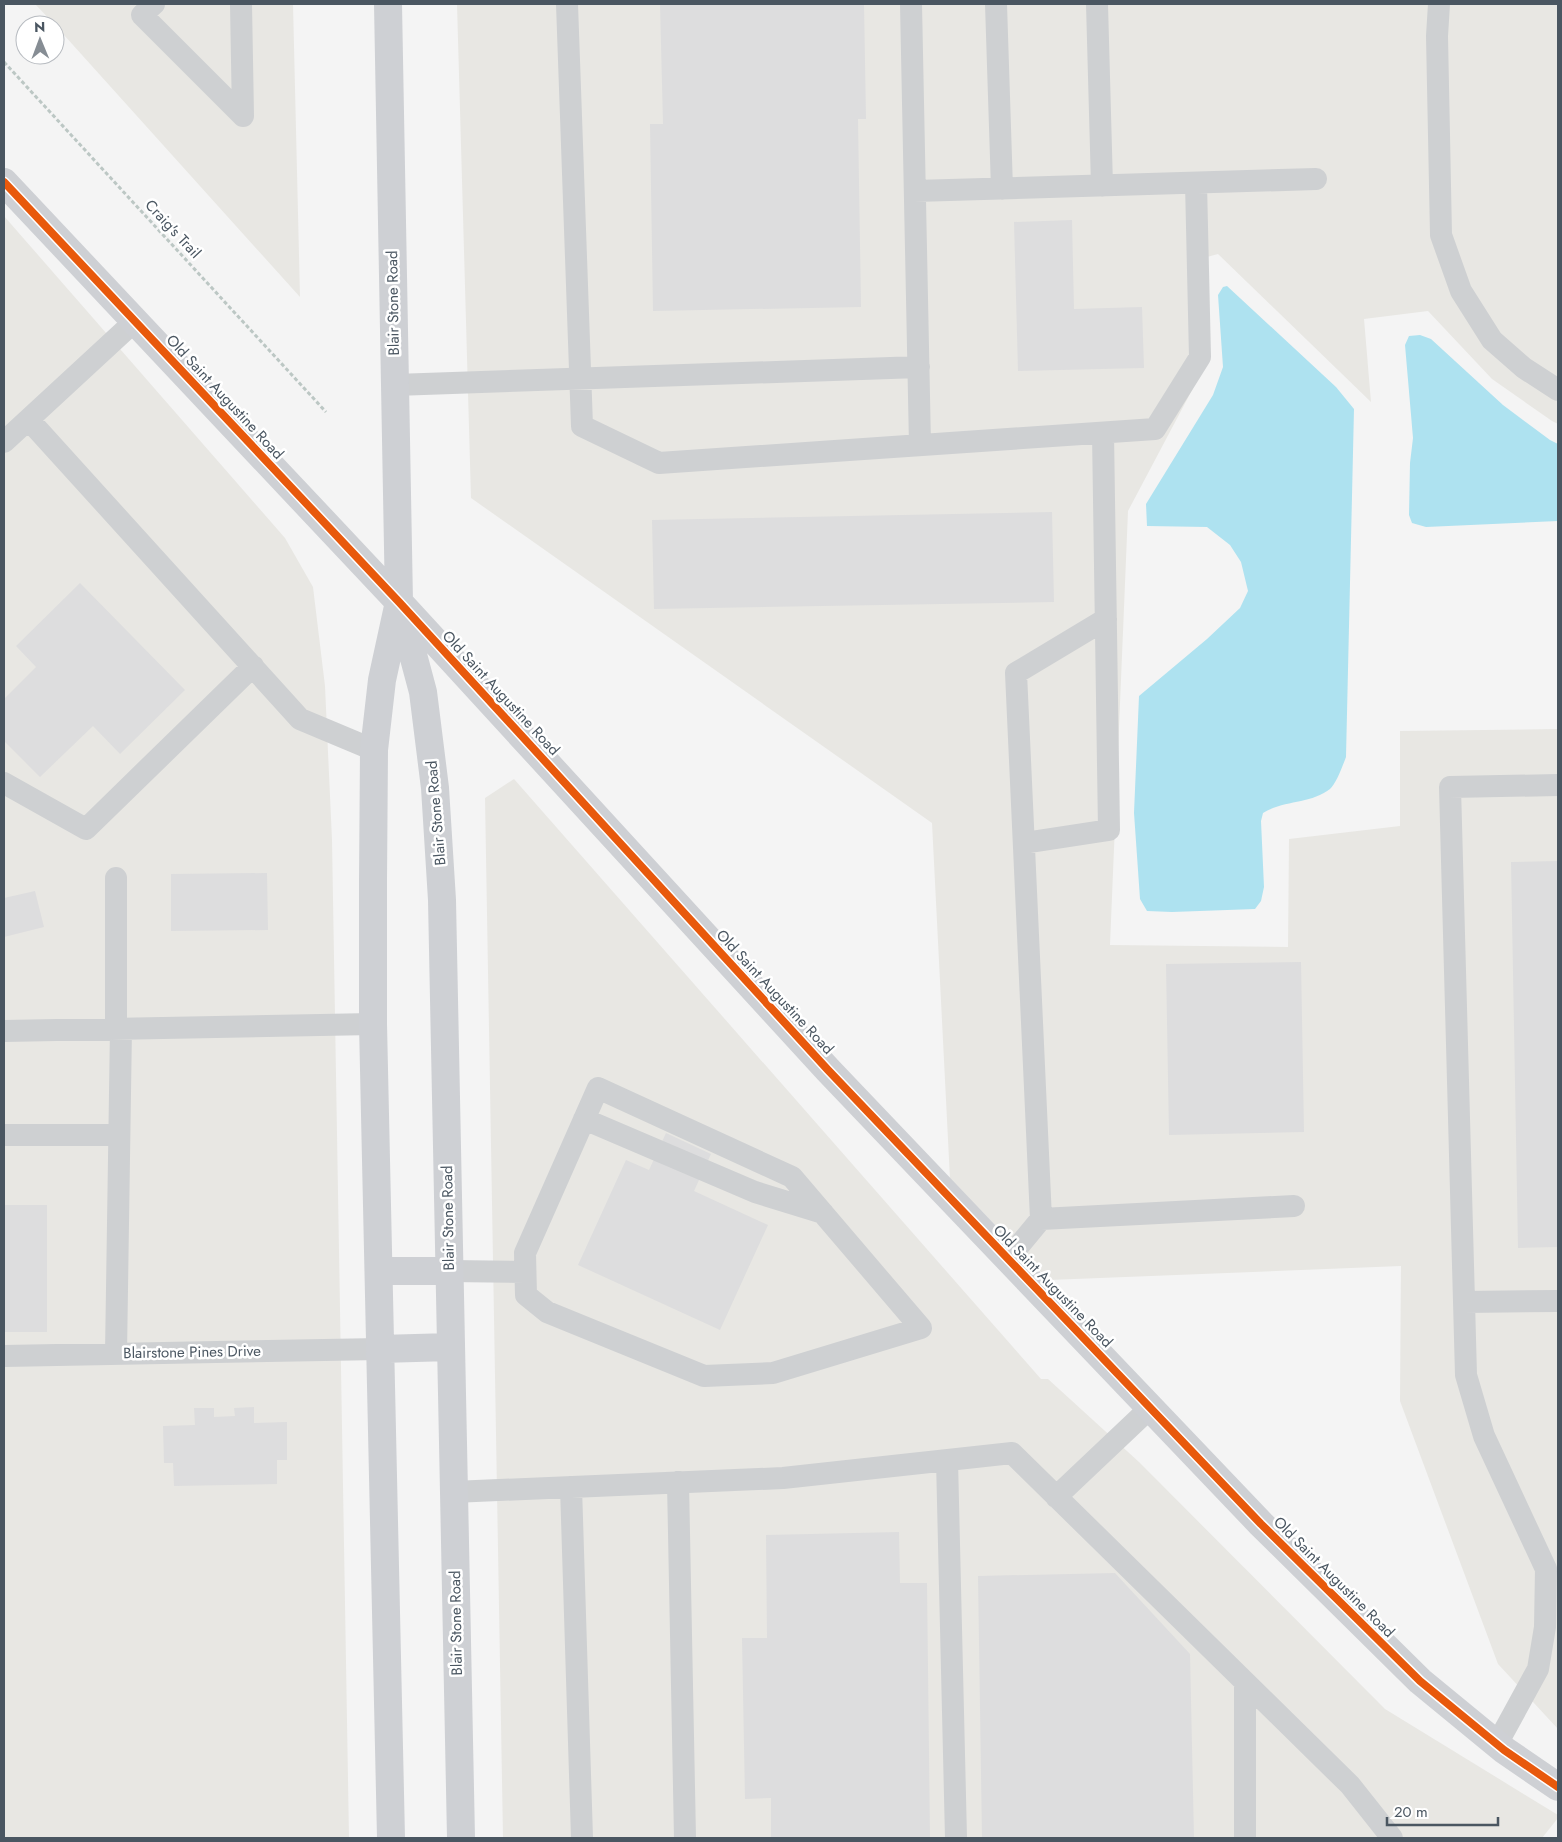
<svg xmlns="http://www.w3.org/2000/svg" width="1562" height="1842" viewBox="0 0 1562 1842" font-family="Jost,sans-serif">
  <rect width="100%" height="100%" fill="#f4f4f4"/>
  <path fill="#e8e7e3" d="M 35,4 L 293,4 L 300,297 L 55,25 Z
    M 457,4 L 1558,4 L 1558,424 L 1552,421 L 1492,379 L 1428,311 L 1364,319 L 1371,402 L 1218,254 L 1207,257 L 1209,358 L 1128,511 L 1110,945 L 1288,947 L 1289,839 L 1400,826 L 1400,731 L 1558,729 L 1558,1729 L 1498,1664 L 1400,1401 L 1401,1266 L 1049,1280 L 950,1179 L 932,823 L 471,498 Z
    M 4,216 L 285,538 L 313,587 L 325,686 L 332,840 L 349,1838 L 4,1838 Z
    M 514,779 L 1041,1379 L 1048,1379 L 1139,1462 L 1385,1709 L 1558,1815 L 1558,1818 L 1542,1838 L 503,1838 L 485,798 Z"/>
  <path fill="#aee2f0" d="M 1227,286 L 1336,387 L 1354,409 L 1346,757 C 1343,765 1336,784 1330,789 C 1311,804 1284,800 1263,813 L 1261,821 L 1264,887 L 1261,901 L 1255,909 L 1172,912 L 1147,911 L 1140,899 L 1134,813 L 1139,696 L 1207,639 L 1240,608 L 1248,591 L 1241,562 L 1230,545 L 1207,527 L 1147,526 L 1146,504 L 1213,395 L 1223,367 L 1218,295 L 1223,287 Z
    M 1420,335 L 1431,339 L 1503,405 L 1550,440 L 1558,444 L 1558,521 L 1426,527 L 1412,523 L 1409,515 L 1410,463 L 1413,438 L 1405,345 L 1409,336 Z"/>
  <path fill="#ddddde" d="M 660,4 L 864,4 L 866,119 L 858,119 L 861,307 L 653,311 L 650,124 L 663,124 Z
    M 1072,220 L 1074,309 L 1142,307 L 1144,368 L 1018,371 L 1014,222 Z
    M 1052,512 L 1054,602 L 654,609 L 652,520 Z
    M 80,583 L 185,690 L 120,754 L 93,726 L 40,777 L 4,741 L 4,699 L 36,667 L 16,646 Z
    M 1558,861 L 1558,1247 L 1518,1248 L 1511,862 Z
    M 267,873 L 268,930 L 171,931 L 171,874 Z
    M 35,891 L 44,927 L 4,937 L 4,898 Z
    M 1301,962 L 1304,1132 L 1169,1135 L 1166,964 Z
    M 666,1133 L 711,1154 L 694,1191 L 768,1225 L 720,1330 L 578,1265 L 626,1160 L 649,1170 Z
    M 4,1205 L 47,1205 L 47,1332 L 4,1332 Z
    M 254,1407 L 254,1423 L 287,1422 L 287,1460 L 277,1460 L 277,1484 L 174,1486 L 173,1463 L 164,1463 L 163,1426 L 195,1425 L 194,1408 L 214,1408 L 214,1417 L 235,1416 L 234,1408 Z
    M 899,1532 L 900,1583 L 927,1583 L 930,1838 L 771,1838 L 771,1798 L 745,1799 L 742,1638 L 767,1638 L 766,1535 Z
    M 1115,1573 L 1190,1654 L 1194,1838 L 982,1838 L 978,1576 Z"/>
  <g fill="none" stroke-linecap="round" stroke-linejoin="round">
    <path stroke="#bcc7c4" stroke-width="3" stroke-dasharray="4 2.5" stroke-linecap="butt" d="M 4,62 L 326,412"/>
    <path stroke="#ced0d2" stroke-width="22" d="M 154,4 L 142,15 L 243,116
      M 241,4 L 243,116
      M 567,4 L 582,426 L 659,463 L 1155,429 L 1200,357 L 1196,183
      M 911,4 L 920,445
      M 996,4 L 1002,189
      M 1097,4 L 1102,186
      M 1439,4 L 1437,36 L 1441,235 L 1461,291 L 1492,340 L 1524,368 L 1558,390
      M 915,191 L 1316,179
      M 395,385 L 919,367
      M 29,420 L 300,719 L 374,750
      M 4,442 L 135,321
      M 4,783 L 86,829 L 253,666
      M 1024,843 L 1109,830 L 1103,433
      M 116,1028 L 116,878
      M 4,1031 L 373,1024
      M 598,1088 L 792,1177 L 921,1328 L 773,1373 L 704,1376 L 547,1312 L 526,1295 L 525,1253 Z
      M 584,1119 L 755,1192 L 823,1213
      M 4,1135 L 119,1135
      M 1041,1219 L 1294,1206
      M 1008,1259 L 1041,1219 L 1016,673 L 1106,619
      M 449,1271 L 525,1272
      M 1464,1302 L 1558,1301
      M 116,1354 L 121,1028
      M 4,1356 L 380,1349
      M 947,1460 L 956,1838
      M 678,1482 L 685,1838
      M 571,1487 L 582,1838
      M 453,1492 L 783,1478 L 1012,1453 L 1350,1785 L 1392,1838
      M 1056,1497 L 1150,1408
      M 1245,1684 L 1245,1838
      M 1497,1744 L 1538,1669 L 1545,1627 L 1546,1569 L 1484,1436 L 1466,1375 L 1450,787 L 1558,785"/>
    <path stroke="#ced0d4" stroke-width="28" d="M 388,4 L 399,602 L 382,680 L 374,750 L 373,881 L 373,1024 L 391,1838
      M 4,182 L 399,602 L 828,1070 L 1261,1524 L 1420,1681 L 1504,1750 L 1558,1787
      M 400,606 L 423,692 L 435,788 L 442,900 L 461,1838
      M 379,1271 L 449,1271
      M 380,1349 L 451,1347"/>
    <g stroke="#fff" stroke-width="11">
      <path id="cycleway" d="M 4,182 L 399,602 L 828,1070 L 1261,1524 L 1420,1681 L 1504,1750 L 1558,1787"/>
    </g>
    <use href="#cycleway" stroke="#e8590c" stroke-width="8"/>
  </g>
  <g text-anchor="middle" stroke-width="5" stroke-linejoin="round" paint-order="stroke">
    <g font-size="15" fill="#4a5661" stroke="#fff">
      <text transform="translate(173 229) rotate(47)" y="5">Craig's Trail</text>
      <text transform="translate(393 303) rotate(-91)" y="5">Blair Stone Road</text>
      <text transform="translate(225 397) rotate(47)" y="5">Old Saint Augustine Road</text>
      <text transform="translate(501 693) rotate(47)" y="5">Old Saint Augustine Road</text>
      <text transform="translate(436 813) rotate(-95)" y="5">Blair Stone Road</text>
      <text transform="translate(775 992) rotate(47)" y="5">Old Saint Augustine Road</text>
      <text transform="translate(448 1218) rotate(-91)" y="5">Blair Stone Road</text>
      <text transform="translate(1053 1286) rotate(46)" y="5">Old Saint Augustine Road</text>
      <text transform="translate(192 1352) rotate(-1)" y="5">Blairstone Pines Drive</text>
      <text transform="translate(1334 1577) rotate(45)" y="5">Old Saint Augustine Road</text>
      <text transform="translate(456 1623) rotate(-91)" y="5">Blair Stone Road</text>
    </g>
  </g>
  <rect width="1562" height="1842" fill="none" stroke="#4a5661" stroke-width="10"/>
  <g transform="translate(40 40) rotate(359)"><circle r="24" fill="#ffffff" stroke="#b7bbc0"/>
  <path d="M0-4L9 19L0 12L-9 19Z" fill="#868d94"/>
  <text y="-8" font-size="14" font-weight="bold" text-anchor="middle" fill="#4a5661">N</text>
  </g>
  <path d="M1387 1817v8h111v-8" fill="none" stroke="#4a5661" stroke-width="2.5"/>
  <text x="1394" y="1817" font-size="15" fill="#4a5661" stroke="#ffffff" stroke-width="4" paint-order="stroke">20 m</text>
</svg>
